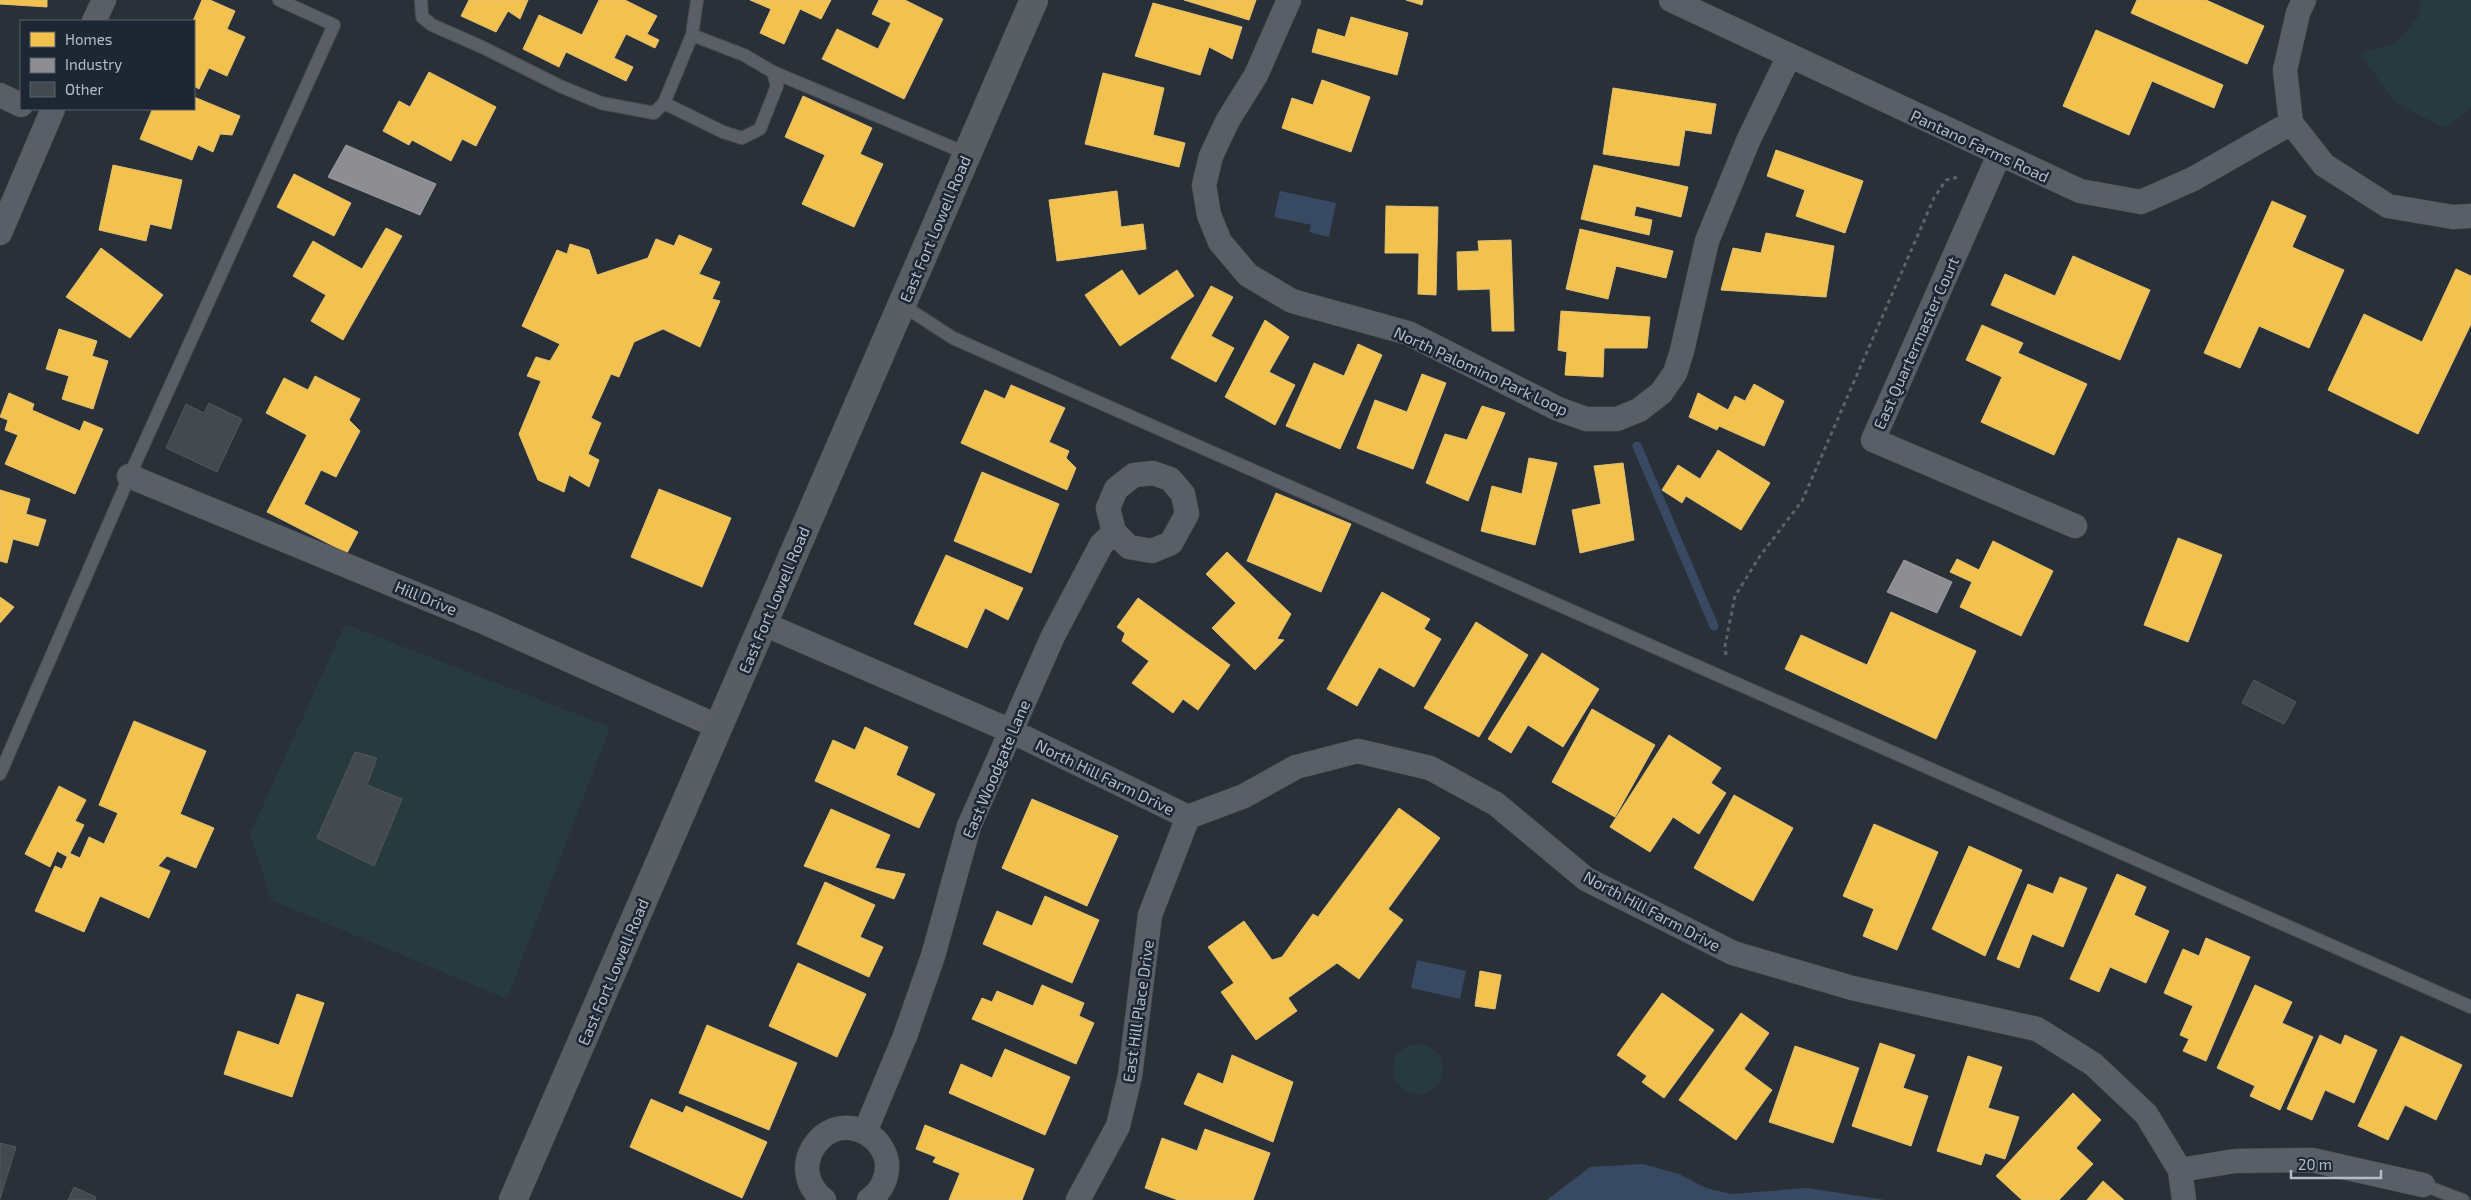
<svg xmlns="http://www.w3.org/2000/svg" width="2471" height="1200" viewBox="0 0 2471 1200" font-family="'Exo 2',sans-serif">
  <rect width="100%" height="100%" fill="#2a3038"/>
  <path fill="#273a3e" d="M 2421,0 L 2471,0 L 2471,109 L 2444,128 L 2394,102 L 2360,53 L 2396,43 L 2419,16 Z
    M 345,624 L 610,727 L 507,999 L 271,900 L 250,834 Z
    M1393 1069a25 25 0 1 1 50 0a25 25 0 1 1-50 0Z"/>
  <path fill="#384963" d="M 1280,191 L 1336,203 L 1329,237 L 1309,232 L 1311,225 L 1274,217 Z
    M 1417,960 L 1466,971 L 1460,999 L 1411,988 Z
    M 1643,1164 L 1679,1174 L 1706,1188 L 1731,1194 L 1807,1188 L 1885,1200 L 1547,1200 L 1590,1167 Z"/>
  <path fill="#f2c14e" stroke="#dfc073" d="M 0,0 L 47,0 L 47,7 L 0,4 Z
    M 202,0 L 210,0 L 235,11 L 227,29 L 245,37 L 227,76 L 209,68 L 199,89 L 194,86 L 193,21 Z
    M 469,0 L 528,0 L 520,19 L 508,11 L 496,32 L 461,16 Z
    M 599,0 L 625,0 L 657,16 L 647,34 L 659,40 L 655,48 L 626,34 L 614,58 L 633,67 L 626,81 L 566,52 L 559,67 L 523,49 L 539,15 L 582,35 Z
    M 750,0 L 831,0 L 821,19 L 800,9 L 784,44 L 760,33 L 771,9 Z
    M 879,0 L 905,0 L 943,19 L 904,99 L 822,59 L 837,29 L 878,49 L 891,23 L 872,14 Z
    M 1184,0 L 1256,0 L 1249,20 Z
    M 1406,0 L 1423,0 L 1422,5 Z
    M 2137,0 L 2206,0 L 2264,26 L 2247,64 L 2131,13 Z
    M 1153,3 L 1242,27 L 1232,59 L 1209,47 L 1200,75 L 1135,56 Z
    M 1351,17 L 1408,33 L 1397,75 L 1312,52 L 1318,29 L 1345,37 Z
    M 2096,30 L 2223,85 L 2214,108 L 2152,81 L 2129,135 L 2063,106 Z
    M 429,72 L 496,107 L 476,146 L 462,139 L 451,161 L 412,140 L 409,145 L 383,131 L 399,101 L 410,107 Z
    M 1103,73 L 1164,88 L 1153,135 L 1185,143 L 1179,167 L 1085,144 Z
    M 1322,80 L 1370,97 L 1351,152 L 1282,128 L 1292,98 L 1313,105 Z
    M 1613,88 L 1716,104 L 1711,134 L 1685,130 L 1679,166 L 1603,154 Z
    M 803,96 L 872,128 L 860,154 L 883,164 L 854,227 L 802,204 L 825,155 L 785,137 Z
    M 194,97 L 240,116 L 232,135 L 220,134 L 213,152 L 198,145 L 192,160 L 140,139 L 152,110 L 148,109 L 194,109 Z
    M 1776,150 L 1863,181 L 1845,233 L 1796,216 L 1805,190 L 1767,176 Z
    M 113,165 L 182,180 L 171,229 L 150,224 L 146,241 L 99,230 Z
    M 1594,165 L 1688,187 L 1681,217 L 1636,206 L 1634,216 L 1652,220 L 1649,235 L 1581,219 Z
    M 294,174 L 351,203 L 334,236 L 277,207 Z
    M 1117,191 L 1121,227 L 1143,224 L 1146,249 L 1057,261 L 1049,200 Z
    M 2272,201 L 2306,216 L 2292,247 L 2344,270 L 2309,348 L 2259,326 L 2240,368 L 2204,353 Z
    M 1386,206 L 1438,207 L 1436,295 L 1418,294 L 1419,253 L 1385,253 Z
    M 386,228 L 402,236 L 343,340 L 311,321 L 326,295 L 293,276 L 313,241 L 362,269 Z
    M 1580,229 L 1673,251 L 1666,278 L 1616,266 L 1608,299 L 1566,289 Z
    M 1766,233 L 1834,246 L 1826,297 L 1721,290 L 1733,248 L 1761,253 Z
    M 679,235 L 712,249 L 699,274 L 720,282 L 712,299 L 720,301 L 700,347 L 663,329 L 634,342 L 619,377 L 611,374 L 591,418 L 601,423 L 588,454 L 599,460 L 589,487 L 569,475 L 564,492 L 538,480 L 519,434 L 541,381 L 527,376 L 536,357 L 550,361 L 560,344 L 522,326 L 557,250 L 567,254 L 570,244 L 589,250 L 597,275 L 648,258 L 656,239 L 674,246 Z
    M 1511,240 L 1514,331 L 1492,331 L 1490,289 L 1458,290 L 1457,252 L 1479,251 L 1478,241 Z
    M 101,248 L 163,295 L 130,338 L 66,297 Z
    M 2073,256 L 2150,290 L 2120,360 L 1991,305 L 2005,274 L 2055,296 Z
    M 2456,269 L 2471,276 L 2471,324 L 2418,434 L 2328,390 L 2364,314 L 2422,342 Z
    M 1122,270 L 1139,296 L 1177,270 L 1194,296 L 1120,346 L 1085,295 Z
    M 1211,286 L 1233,297 L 1211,336 L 1234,348 L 1216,382 L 1171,358 Z
    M 1561,311 L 1650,317 L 1647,348 L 1604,348 L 1603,377 L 1565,375 L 1567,352 L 1558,350 Z
    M 1265,320 L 1289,337 L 1269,372 L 1295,385 L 1275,425 L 1225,397 Z
    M 1982,325 L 2023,343 L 2018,353 L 2087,384 L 2054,455 L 1981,422 L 2002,377 L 1966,360 Z
    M 59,329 L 97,341 L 92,356 L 108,361 L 93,409 L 62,399 L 69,376 L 46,369 Z
    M 1358,344 L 1382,355 L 1340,449 L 1286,426 L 1314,363 L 1344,376 Z
    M 1422,374 L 1446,383 L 1413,469 L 1357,448 L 1375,400 L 1407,412 Z
    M 315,376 L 360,399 L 349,420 L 360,431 L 336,477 L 321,470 L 304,504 L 358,532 L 347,553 L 267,512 L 307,435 L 266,413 L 284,378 L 308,390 Z
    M 1754,384 L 1784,401 L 1764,446 L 1719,426 L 1717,430 L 1689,417 L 1698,393 L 1728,410 L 1735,396 L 1745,401 Z
    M 1011,385 L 1065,408 L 1049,442 L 1069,451 L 1066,458 L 1076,468 L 1067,490 L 961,443 L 985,390 L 1005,399 Z
    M 9,393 L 34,404 L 32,410 L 80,431 L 84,421 L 103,429 L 75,494 L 5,464 L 18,435 L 5,430 L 8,420 L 0,417 Z
    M 1482,406 L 1505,413 L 1468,501 L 1426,483 L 1445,434 L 1467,440 Z
    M 1718,450 L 1770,483 L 1741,530 L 1686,496 L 1682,503 L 1662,490 L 1678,465 L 1700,479 Z
    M 1529,458 L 1557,463 L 1535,545 L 1481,531 L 1492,486 L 1522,494 Z
    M 1623,463 L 1634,540 L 1580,553 L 1572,510 L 1601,504 L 1594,466 Z
    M 982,472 L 1059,504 L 1031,573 L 954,541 Z
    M 659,489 L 731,518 L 702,587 L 631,557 Z
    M 0,490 L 30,499 L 26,514 L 46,520 L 38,546 L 13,539 L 7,563 L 0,561 Z
    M 1276,493 L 1351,524 L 1321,592 L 1247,561 Z
    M 2178,538 L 2222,555 L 2188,642 L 2144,625 Z
    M 1993,541 L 2053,571 L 2021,636 L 1960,607 L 1972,582 L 1950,572 L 1957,559 L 1979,570 Z
    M 1227,552 L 1291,614 L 1277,639 L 1284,640 L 1255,670 L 1212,628 L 1236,603 L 1206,574 Z
    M 946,555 L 1023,588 L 1008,620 L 985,608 L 967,648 L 914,624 Z
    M 1382,592 L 1430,619 L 1424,629 L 1441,639 L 1414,687 L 1379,667 L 1357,706 L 1327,689 Z
    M 0,597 L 14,607 L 0,623 Z
    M 1138,598 L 1230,665 L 1198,710 L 1183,699 L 1173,713 L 1132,683 L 1149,661 L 1122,641 L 1125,633 L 1117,627 Z
    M 1891,612 L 1976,651 L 1936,739 L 1785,669 L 1801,635 L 1867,665 Z
    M 1476,622 L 1528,655 L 1479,737 L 1424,708 Z
    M 1542,653 L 1599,689 L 1563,747 L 1528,725 L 1511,753 L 1488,739 Z
    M 1592,709 L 1655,745 L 1615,817 L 1552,782 Z
    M 134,721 L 206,751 L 180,814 L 214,828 L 196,868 L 167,856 L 158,866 L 170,871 L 149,918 L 100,896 L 84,932 L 35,911 L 55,866 L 62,869 L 69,853 L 80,858 L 89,837 L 104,844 L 118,813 L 99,805 Z
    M 865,727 L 908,747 L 896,775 L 935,794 L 919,828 L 815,781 L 833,740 L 855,750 Z
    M 1669,735 L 1721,768 L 1711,783 L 1726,793 L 1699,834 L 1673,817 L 1650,852 L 1610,827 Z
    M 59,786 L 86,800 L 75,821 L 84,825 L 68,857 L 57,851 L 50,867 L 25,854 Z
    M 1734,795 L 1793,828 L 1753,901 L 1694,868 Z
    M 1032,799 L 1118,836 L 1087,906 L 1002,868 Z
    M 1399,808 L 1440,838 L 1388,909 L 1403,920 L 1359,979 L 1337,963 L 1288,998 L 1297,1011 L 1256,1040 L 1221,992 L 1234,983 L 1208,947 L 1244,921 L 1272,960 L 1282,957 L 1313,914 L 1318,917 Z
    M 831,809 L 890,835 L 875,868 L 905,874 L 894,899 L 804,866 Z
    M 1874,824 L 1938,852 L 1897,950 L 1863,936 L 1874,909 L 1843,896 Z
    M 1969,846 L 2022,870 L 1985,956 L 1932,929 Z
    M 2117,874 L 2146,887 L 2134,915 L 2169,931 L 2146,983 L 2110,967 L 2099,992 L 2070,979 Z
    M 2060,877 L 2087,888 L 2063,947 L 2032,934 L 2019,968 L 1997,959 L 2028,884 L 2053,894 Z
    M 825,882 L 875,905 L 860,937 L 883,947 L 869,977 L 797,944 Z
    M 1045,896 L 1099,920 L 1072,983 L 983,944 L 997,911 L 1032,926 Z
    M 2206,938 L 2250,957 L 2206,1061 L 2183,1051 L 2189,1039 L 2180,1035 L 2193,1006 L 2164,993 L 2183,949 L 2199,956 Z
    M 798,963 L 866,994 L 837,1057 L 769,1026 Z
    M 1480,971 L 1501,975 L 1495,1009 L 1475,1006 Z
    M 1042,985 L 1084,1003 L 1079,1016 L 1094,1023 L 1076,1064 L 972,1019 L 982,998 L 992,1002 L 997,991 L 1033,1006 Z
    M 2255,985 L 2292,1002 L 2282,1023 L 2313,1037 L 2280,1110 L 2250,1096 L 2255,1086 L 2217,1068 Z
    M 1662,993 L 1714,1030 L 1664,1098 L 1642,1082 L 1647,1076 L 1617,1055 Z
    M 297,994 L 324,1003 L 292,1097 L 224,1074 L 238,1031 L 279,1045 Z
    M 1741,1013 L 1769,1033 L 1744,1069 L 1772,1090 L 1736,1140 L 1679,1100 Z
    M 707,1025 L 797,1063 L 769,1130 L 679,1093 Z
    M 2320,1035 L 2341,1045 L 2345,1035 L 2377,1050 L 2354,1103 L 2325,1090 L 2312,1120 L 2287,1109 Z
    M 2401,1036 L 2462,1065 L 2436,1120 L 2405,1105 L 2388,1140 L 2358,1126 Z
    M 1880,1043 L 1915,1055 L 1903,1088 L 1928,1096 L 1911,1146 L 1852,1126 Z
    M 1795,1046 L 1859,1068 L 1833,1143 L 1769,1122 Z
    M 1005,1049 L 1070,1077 L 1045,1135 L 949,1093 L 961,1064 L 992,1078 Z
    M 1232,1055 L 1293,1082 L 1273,1142 L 1184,1104 L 1198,1073 L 1223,1084 Z
    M 1968,1056 L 2002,1067 L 1988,1108 L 2019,1117 L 2005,1159 L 1985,1153 L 1981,1165 L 1937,1151 Z
    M 2073,1093 L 2101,1120 L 2076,1148 L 2093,1164 L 2059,1200 L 2022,1200 L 1996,1176 Z
    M 651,1099 L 683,1113 L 686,1106 L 767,1142 L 742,1198 L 630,1147 Z
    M 925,1125 L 1034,1169 L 1022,1200 L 949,1200 L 960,1173 L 933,1162 L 936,1157 L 916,1149 Z
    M 1205,1129 L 1270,1153 L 1253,1200 L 1178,1200 L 1145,1188 L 1162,1138 L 1197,1151 Z
    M 2103,1181 L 2124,1200 L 2087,1200 Z"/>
  <path fill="#8d8d92" stroke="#999ba2" d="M 346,145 L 436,184 L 420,215 L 328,177 Z
    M 1904,560 L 1952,582 L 1937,613 L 1887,592 Z"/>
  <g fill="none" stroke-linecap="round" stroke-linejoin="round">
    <path stroke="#384963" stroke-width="9" d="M 1637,446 L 1714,626"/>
  </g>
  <path fill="#444950" stroke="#52575f" d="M 209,403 L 242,419 L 217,472 L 166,448 L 186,404 L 204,413 Z
    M 2254,680 L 2296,702 L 2284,724 L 2242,703 Z
    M 355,752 L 377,758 L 367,785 L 402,799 L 374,866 L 317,838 Z
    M 0,1143 L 16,1147 L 0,1199 Z
    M 74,1187 L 96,1197 L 95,1200 L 68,1200 Z"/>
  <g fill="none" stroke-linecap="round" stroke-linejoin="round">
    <g stroke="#484c53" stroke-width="14">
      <path id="lane" d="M 421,0 L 422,17 L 432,25 L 482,47 L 560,86 L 601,103 L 654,113 L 664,103
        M 692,35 L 744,55 L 773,72 L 777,86 L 760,129 L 742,138 L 723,132 L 664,103 L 692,35 L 697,0
        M 773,72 L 968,154
        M 902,305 L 953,338 L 998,358 L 2471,1007
        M 0,774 L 133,468 L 334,25 L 279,0
        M 2423,1185 L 2463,1200"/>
    </g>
    <g stroke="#484c53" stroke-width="25">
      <path id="street" d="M 1289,0 L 1256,75 L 1228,120 L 1211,156 L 1204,185 L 1209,215 L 1220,242 L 1248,275 L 1292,301 L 1408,333 L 1558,409 L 1586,419 L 1617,419 L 1639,410 L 1661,393 L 1675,373 L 1682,351 L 1707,241 L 1748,141 L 1789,56
        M 1671,0 L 2080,191 L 2141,202 L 2193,179 L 2291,123
        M 94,21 L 104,0
        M 0,95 L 21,105
        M 2291,123 L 2324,165 L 2388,206 L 2453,217 L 2471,216
        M 2291,123 L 2285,70 L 2298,13 L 2304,0
        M 1999,155 L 1873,440 L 2075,526
        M 0,233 L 53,109
        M 1153,473 L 1170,479 L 1183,494 L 1187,514 L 1171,543 L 1152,551 L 1129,547 L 1114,532 L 1108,508 L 1116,489 L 1134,475 Z
        M 129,476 L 486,623 L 719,727
        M 764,624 L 1011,731 L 1188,817 L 1244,796 L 1296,767 L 1358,751 L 1430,768 L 1496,804 L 1586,879 L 1733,953 L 1852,988 L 2037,1029 L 2093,1064 L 2146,1114 L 2180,1170 L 2184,1200
        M 865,1132 L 905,1036 L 933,956 L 969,826 L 1053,636 L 1101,545 L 1114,532
        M 2180,1170 L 2235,1161 L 2312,1160 L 2423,1185
        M 824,1200 C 781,1167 829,1104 872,1137 C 880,1143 886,1154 887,1163 C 888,1178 881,1192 869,1200
        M 1078,1200 L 1118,1126 L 1130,1076 L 1150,915 L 1188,817"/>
    </g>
    <g stroke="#484c53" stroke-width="29">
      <path id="secondary" d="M 513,1200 L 1034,0"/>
    </g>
    <path stroke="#5d636a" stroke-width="3" stroke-dasharray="4 4" stroke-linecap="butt" d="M 1726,655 L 1725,646 L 1735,596 L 1760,556 L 1802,501 L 1934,198 L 1946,180 L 1958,177"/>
    <use href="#lane" stroke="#5a5e66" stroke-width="12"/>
    <use href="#street" stroke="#5a5e66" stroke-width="24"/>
    <use href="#secondary" stroke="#595d64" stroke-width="28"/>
  </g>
  <g text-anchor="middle" stroke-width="5" stroke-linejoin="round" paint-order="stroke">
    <g font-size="16" fill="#b4bcc9" stroke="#1d2633">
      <text transform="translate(1980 146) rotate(25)" y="6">Pantano Farms Road</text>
      <text transform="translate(935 229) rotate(-67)" y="6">East Fort Lowell Road</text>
      <text transform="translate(1916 343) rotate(-66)" y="6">East Quartermaster Court</text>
      <text transform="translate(1481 371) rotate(25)" y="6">North Palomino Park Loop</text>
      <text transform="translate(426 598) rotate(22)" y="6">Hill Drive</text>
      <text transform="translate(774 600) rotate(-67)" y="6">East Fort Lowell Road</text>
      <text transform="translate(996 769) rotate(-67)" y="6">East Woodgate Lane</text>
      <text transform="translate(1105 777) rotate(26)" y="6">North Hill Farm Drive</text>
      <text transform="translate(1652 911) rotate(28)" y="6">North Hill Farm Drive</text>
      <text transform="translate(613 972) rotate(-67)" y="6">East Fort Lowell Road</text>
      <text transform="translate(1138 1011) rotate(-82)" y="6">East Hill Place Drive</text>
    </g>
  </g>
  <rect x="20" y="20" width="175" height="90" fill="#1d2633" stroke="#59626f"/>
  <rect x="30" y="32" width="25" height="15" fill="#f2c14e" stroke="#59626f"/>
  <text x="65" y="45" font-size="15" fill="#b4bcc9">Homes</text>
  <rect x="30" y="58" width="25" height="15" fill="#8d8d92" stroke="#59626f"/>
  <text x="65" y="70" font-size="15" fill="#b4bcc9">Industry</text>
  <rect x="30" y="82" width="25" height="15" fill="#444950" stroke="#59626f"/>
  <text x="65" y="95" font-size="15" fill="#b4bcc9">Other</text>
  <path d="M2291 1170v8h90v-8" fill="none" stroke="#b4bcc9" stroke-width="2.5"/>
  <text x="2298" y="1170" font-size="15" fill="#b4bcc9" stroke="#1d2633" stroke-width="4" paint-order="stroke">20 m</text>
</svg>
